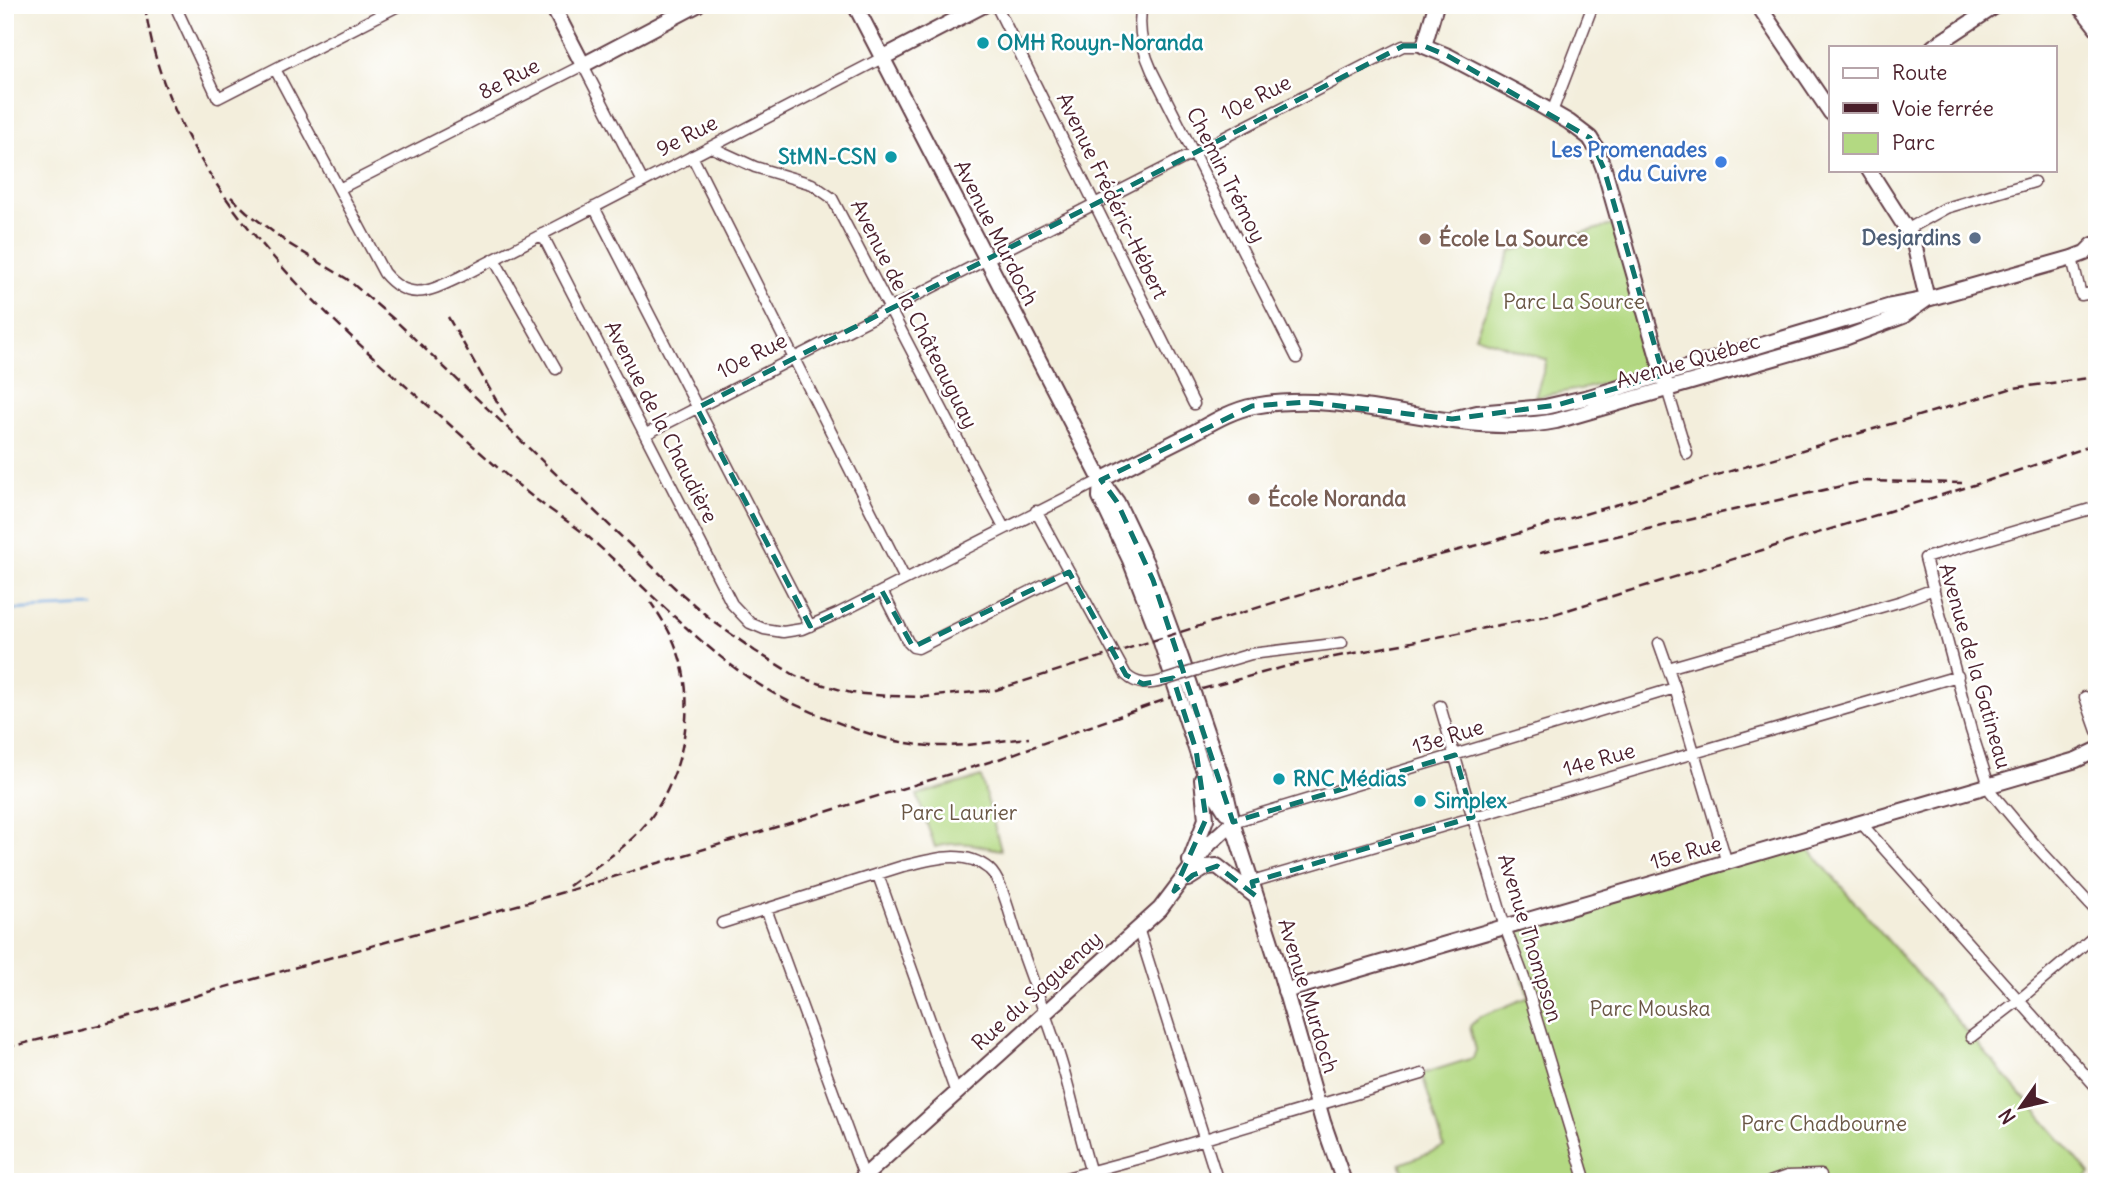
<svg xmlns="http://www.w3.org/2000/svg" width="2102" height="1187" viewBox="0 0 2102 1187" font-family="Delius,sans-serif">
  <rect width="100%" height="100%" fill="#fff"/>
  <filter id="ink" filterUnits="userSpaceOnUse"><feTurbulence type="fractalNoise" baseFrequency=".0143" numOctaves="2"/><feDisplacementMap in="SourceGraphic" scale="14" xChannelSelector="R" yChannelSelector="G"/><feConvolveMatrix kernelMatrix="1 2 1 2 8 2 1 2 1" color-interpolation-filters="sRGB"/></filter>
  <filter id="wash" filterUnits="userSpaceOnUse"><feTurbulence type="fractalNoise" baseFrequency=".00686" numOctaves="4" result="noise"/><feDisplacementMap in="SourceGraphic" scale="28" xChannelSelector="R" yChannelSelector="G"/><feGaussianBlur stdDeviation="1.57" result="paint"/><feColorMatrix in="noise" values="0 0 0 0 0 0 0 0 0 0 0 0 0 0 0 0 0 1.4 0 .05"/><feComposite in="paint" operator="in"/></filter>
  <g filter="url(#wash)">
    <rect width="100%" height="100%" fill="#f3eedc"/>
    <path fill="#b3d982" stroke="#7e7c56" stroke-width="2" d="M 1620,223 L 1655,370 L 1586,388 L 1535,397 L 1547,360 L 1475,336 L 1511,251 Z
      M 981,777 L 1001,850 C 973,845 964,840 935,847 L 917,795 Z
      M 1802,841 L 2090,1174 L 2081,1182 L 1409,1182 L 1400,1164 L 1444,1147 L 1422,1074 L 1473,1058 L 1476,1050 L 1470,1026 L 1479,1017 L 1529,997 L 1505,927 Z"/>
    <g fill="none" stroke-linecap="round" stroke-linejoin="round">
      <path stroke="#75aae3" stroke-width="2.5" d="M 5,610 L 93,606"/>
    </g>
  </g>
  <g filter="url(#ink)">
    <g fill="none" stroke-linecap="round" stroke-linejoin="round">
      <g stroke="#633e46" stroke-width="13">
        <path id="street" d="M 177,5 L 178,12 L 218,98 L 400,5
          M 996,5 L 1194,404
          M 1142,5 C 1137,28 1143,51 1152,71 L 1297,358
          M 275,69 L 384,273 C 409,303 430,291 460,277 L 882,58
          M 1552,112 L 1593,5
          M 711,147 L 755,167 L 812,184 L 832,198 L 1004,528
          M 692,156 L 905,579
          M 339,189 L 583,65 L 643,182
          M 594,207 L 810,626
          M 1908,229 L 1946,208 L 2034,182
          M 542,234 L 732,604 L 750,623 L 764,629 L 783,632 L 802,629 L 839,613 L 1101,480
          M 2072,258 L 2081,295 L 2097,292
          M 494,259 L 556,369
          M 1667,389 L 1687,454
          M 646,434 L 1391,52 L 1403,46 L 1424,46
          M 2097,507 L 1925,558 L 1971,730 L 1991,792 L 2037,847 L 2097,912
          M 1036,511 L 1126,675 C 1137,685 1148,685 1162,681
          M 882,591 L 908,642 L 913,647 L 918,648 L 1069,572
          M 1659,643 L 1675,688 L 1727,863
          M 1668,668 L 1902,601 L 1934,589
          M 1197,670 L 1251,654 L 1342,643
          M 2085,697 L 2097,731
          M 1440,706 L 1505,927 L 1524,978 L 1586,1182
          M 1233,822 L 1675,688
          M 1861,823 L 2097,1088
          M 878,875 L 956,1093
          M 1252,882 L 1958,676
          M 766,909 L 864,1176
          M 722,923 L 903,866 C 932,860 963,848 989,869 C 1002,880 1010,916 1016,933 C 1030,975 1047,1016 1060,1058 C 1073,1099 1080,1141 1094,1182
          M 1138,928 L 1218,1182
          M 1971,1037 L 2019,1000 L 2097,934
          M 1051,1182 L 1148,1156 L 1422,1074
          M 1770,1182 L 1787,1176 L 1821,1175"/>
      </g>
      <g stroke="#633e46" stroke-width="18">
        <path id="secondary" d="M 552,5 L 583,65 L 697,5
          M 855,5 L 1101,480 L 1117,502 L 1146,563 L 1181,658 L 1223,781 L 1235,831 L 1276,958 L 1323,1122 L 1344,1182
          M 1436,5 L 1424,46 L 1448,56 L 1524,96 L 1569,122 L 1590,138 L 1596,148 L 1604,169 L 1665,382
          M 1758,5 L 1831,113
          M 2079,5 L 2097,28
          M 1933,47 L 1997,5
          M 882,58 L 984,5
          M 1869,170 L 1913,239 L 1927,299
          M 1456,418 L 1477,413 L 1545,407 L 1589,397 L 1891,306 L 1927,299 L 2072,258 L 2085,253 L 2093,245 L 2097,244
          M 1101,480 C 1131,464 1161,449 1191,434 C 1211,423 1232,410 1254,406 C 1355,387 1456,440 1556,421 L 1847,337 L 1903,316 L 1927,299
          M 1101,480 L 1100,497 L 1130,560 L 1158,633 L 1200,761 L 1211,788 L 1226,812
          M 1190,861 L 1206,819 L 1202,779
          M 1188,879 L 1207,867 L 1217,866 L 1255,896
          M 1285,991 L 2076,760 L 2097,750
          M 858,1182 L 1160,909 L 1209,844 L 1233,822"/>
      </g>
      <use href="#street" stroke="#fff" stroke-width="10"/>
      <use href="#secondary" stroke="#fff" stroke-width="14"/>
      <path stroke="#4a1f2b" stroke-width="2.5" stroke-dasharray="10 5" stroke-linecap="butt" d="M 145,5 C 166,171 305,298 424,402 C 459,432 493,465 529,494 C 550,511 574,524 593,541 C 655,595 718,668 792,703 C 836,723 896,748 944,746 C 973,746 1001,740 1029,738
        M 231,197 L 247,212 L 289,244 L 347,279 L 397,322 L 675,588 L 714,622 L 755,651 L 796,676 L 821,684 L 851,693 L 889,696 L 925,697 L 996,690 L 1352,578 L 1486,543 L 2013,388 L 2097,377
        M 448,317 L 506,417
        M 1540,553 L 1864,481 L 1962,483
        M 1202,689 L 1288,666 L 1551,615 L 1987,481 L 2097,444
        M 569,886 C 595,866 623,851 644,826 C 683,781 698,706 677,650 C 671,633 661,617 651,603
        M 5,1048 L 120,1020 L 208,992 L 567,891 L 999,759 L 1172,697"/>
      <g stroke="#633e46" stroke-width="13" stroke-linecap="butt">
        <path id="street-bridge" d="M 1162,681 L 1197,670"/>
      </g>
      <use href="#street-bridge" stroke="#fff" stroke-width="10"/>
    </g>
  </g>
  <path fill="none" stroke="#0f766e" stroke-width="5" stroke-dasharray="14 9" stroke-linejoin="round" d="M 1403,46 L 1424,46 L 1448,56 L 1590,138 L 1604,169 L 1663,375 L 1557,405 L 1452,419 L 1306,402 L 1252,406 L 1101,480 L 1117,502 L 1153,580 L 1233,822 L 1455,755 L 1473,817 L 1252,882 L 1256,896 L 1217,866 L 1193,875 L 1174,891 L 1206,819 L 1196,750 L 1173,678 L 1143,684 L 1126,675 L 1069,572 L 913,647 L 882,591 L 810,626 L 697,408 Z"/>
  <g fill="#0f9aa8" stroke="#fff" stroke-width="2.5">
    <circle cx="983" cy="43" r="7"/>
    <circle cx="891" cy="157" r="7"/>
    <circle cx="1279" cy="779" r="7"/>
    <circle cx="1420" cy="801" r="7"/>
  </g>
  <circle fill="#3f7fe0" stroke="#fff" stroke-width="2.5" cx="1721" cy="162" r="7"/>
  <circle fill="#5c6f8a" stroke="#fff" stroke-width="2.5" cx="1975" cy="238" r="7"/>
  <g fill="#8d6e63" stroke="#fff" stroke-width="2.5">
    <circle cx="1425" cy="239" r="7"/>
    <circle cx="1254" cy="499" r="7"/>
  </g>
  <g text-anchor="middle" stroke-width="5" stroke-linejoin="round" paint-order="stroke">
    <g font-size="21" font-weight="bold" fill="#0d838f" stroke="#fff" text-anchor="start">
      <text x="997" y="50">OMH Rouyn-Noranda</text>
      <text x="877" y="164" text-anchor="end">StMN-CSN</text>
      <text x="1293" y="786">RNC Médias</text>
      <text x="1434" y="808">Simplex</text>
    </g>
    <g font-size="21" fill="#4a1f2b" stroke="#fff">
      <text transform="translate(509 79) rotate(-27)" y="7">8e Rue</text>
      <text transform="translate(1256 98) rotate(-27)" y="7">10e Rue</text>
      <text transform="translate(687 136) rotate(-27)" y="7">9e Rue</text>
      <text transform="translate(1226 175) rotate(63)" y="7">Chemin Trémoy</text>
      <text transform="translate(1112 196) rotate(64)" y="7">Avenue Frédéric-Hébert</text>
      <text transform="translate(996 233) rotate(63)" y="7">Avenue Murdoch</text>
      <text transform="translate(914 314) rotate(63)" y="7">Avenue de la Châteauguay</text>
      <text transform="translate(752 356) rotate(-27)" y="7">10e Rue</text>
      <text transform="translate(1688 361) rotate(-16)" y="7">Avenue Québec</text>
      <text transform="translate(661 422) rotate(63)" y="7">Avenue de la Chaudière</text>
      <text transform="translate(1975 666) rotate(74)" y="7">Avenue de la Gatineau</text>
      <text transform="translate(1448 737) rotate(-17)" y="7">13e Rue</text>
      <text transform="translate(1599 760) rotate(-16)" y="7">14e Rue</text>
      <text transform="translate(1686 853) rotate(-16)" y="7">15e Rue</text>
      <text transform="translate(1530 938) rotate(73)" y="7">Avenue Thompson</text>
      <text transform="translate(1037 991) rotate(-42)" y="7">Rue du Saguenay</text>
      <text transform="translate(1308 996) rotate(73)" y="7">Avenue Murdoch</text>
    </g>
    <g font-size="21" font-weight="bold" fill="#366cbe" stroke="#fff" text-anchor="end">
      <text x="1707" y="157">Les Promenades<tspan x="1707" dy="24">du Cuivre</tspan></text>
    </g>
    <g font-size="21" font-weight="bold" fill="#4e5e75" stroke="#fff" text-anchor="end">
      <text x="1961" y="245">Desjardins</text>
    </g>
    <g font-size="21" font-weight="bold" fill="#785e54" stroke="#fff" text-anchor="start">
      <text x="1439" y="246">École La Source</text>
      <text x="1268" y="506">École Noranda</text>
    </g>
    <g font-size="21" fill="#6a5745" stroke="#fff">
      <text x="1574" y="309">Parc La Source</text>
      <text x="959" y="820">Parc Laurier</text>
      <text x="1650" y="1016">Parc Mouska</text>
      <text x="1824" y="1131">Parc Chadbourne</text>
    </g>
  </g>
  <rect width="2102" height="1187" fill="none" stroke="#fff" stroke-width="28"/>
  <rect x="1829" y="46" width="228" height="126" fill="#ffffff" stroke="#b7a5aa" stroke-width="2"/>
  <rect x="1843" y="68" width="35" height="10" fill="#ffffff" stroke="#b7a5aa" stroke-width="2"/>
  <text x="1892" y="80" font-size="21" fill="#4a1f2b">Route</text>
  <rect x="1843" y="103" width="35" height="10" fill="#4a1f2b" stroke="#b7a5aa" stroke-width="2"/>
  <text x="1892" y="116" font-size="21" fill="#4a1f2b">Voie ferrée</text>
  <rect x="1843" y="133" width="35" height="21" fill="#b3d982" stroke="#b7a5aa" stroke-width="2"/>
  <text x="1892" y="150" font-size="21" fill="#4a1f2b">Parc</text>
  <g transform="translate(2021 1107) rotate(236)" stroke="#ffffff" stroke-width="5" paint-order="stroke">
  <path d="M0-5L12 26L0 18L-12 26Z" fill="#4a1f2b"/>
  <text y="-10" font-size="19" font-weight="bold" text-anchor="middle" fill="#4a1f2b">N</text>
  </g>
</svg>
